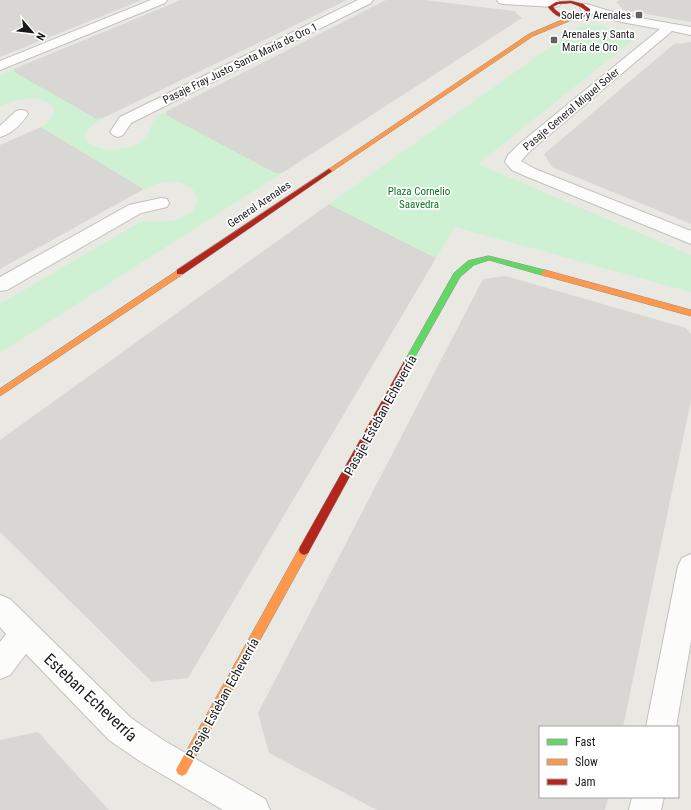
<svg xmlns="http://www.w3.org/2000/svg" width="691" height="810" viewBox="0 0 691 810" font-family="'Roboto Condensed',sans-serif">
  <rect width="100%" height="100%" fill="#e9e8e2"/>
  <path fill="#d8d7d4" d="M 0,0 L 142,0 L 0,57 Z
    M 181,0 L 347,0 L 103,118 L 96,119 L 13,72 L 14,69 Z
    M 386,0 L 425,0 L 514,11 L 522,18 L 282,173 L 275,173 L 165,115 L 167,111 Z
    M 620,0 L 691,0 L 691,22 L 624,10 L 616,2 Z
    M 691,42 L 691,224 L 552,167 L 544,154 L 674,44 Z
    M 41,127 L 144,189 L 0,269 L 0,145 Z
    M 329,204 L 436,258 L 188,678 L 152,682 L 0,532 L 0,440 Z
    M 505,276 L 686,328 L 691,334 L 691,400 L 623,727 L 540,727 L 540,797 L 608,797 L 605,810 L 377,810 L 269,753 L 258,713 L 483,279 Z
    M 38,732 L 54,750 L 109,810 L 0,810 L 0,740 Z"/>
  <path fill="#cff1d3" d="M 595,25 L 628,31 L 637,37 L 478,164 L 691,255 L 691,292 L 455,227 L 436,258 L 329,204 L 580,26 Z
    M 14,69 L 14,72 L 88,114 L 96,119 L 103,118 C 94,123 87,127 85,138 C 95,156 134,152 146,137 C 151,131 151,122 156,117 C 159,115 164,113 167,111 L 166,115 L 275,173 L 282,173 L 0,353 L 0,304 L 140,222 C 152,220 163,223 175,220 C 212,210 199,178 164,182 C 157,183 150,187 144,189 L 41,127 C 48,123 53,117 55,109 C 43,92 16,99 0,106 L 0,75 Z"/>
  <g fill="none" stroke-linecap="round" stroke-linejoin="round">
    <g stroke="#c1c1be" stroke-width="2">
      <path id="street" d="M 151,0 L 167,0 L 165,3 L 0,70 L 0,61 Z
        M 358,0 L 373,0 L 371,3 L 131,123 L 123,135 L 118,137 L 113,135 L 110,132 L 120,117 Z
        M 497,0 L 557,0 L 561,3 L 559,6 L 555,7 L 503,4 L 499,3 Z
        M 586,4 L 623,15 L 691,27 L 691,35 L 672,31 L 530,151 L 521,161 L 535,169 L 691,231 L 691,244 L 523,175 L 512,170 L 505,162 L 508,155 L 518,145 L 660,29 L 621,22 L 582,11 L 580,8 L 582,5 Z
        M 21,110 L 26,111 L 28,114 C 21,124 12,134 0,137 L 0,126 L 16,111 Z
        M 161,198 L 167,199 L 169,203 L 167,207 L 141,213 L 7,290 L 0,291 L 0,277 L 129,205 Z
        M 691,554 L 691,641 L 676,727 L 646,727 L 678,566 L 682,558 Z
        M 0,595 L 10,599 L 131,718 L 163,740 L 265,799 L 270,810 L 223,810 L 141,762 L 109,740 L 26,654 L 10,675 L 0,679 L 0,642 L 6,634 L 0,627 Z
        M 632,797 L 664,797 L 661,810 L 629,810 Z"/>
    </g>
    <g stroke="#8e927b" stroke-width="1">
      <path id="fast" d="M 489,256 L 548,271 L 549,273 L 545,276 L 489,260 L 474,265 L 460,277 L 411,364 L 405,364 L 404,362 L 454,273 L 468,261 Z"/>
    </g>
    <g stroke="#8e927b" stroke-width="1">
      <path id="slow" d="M 572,16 L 575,18 L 574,19 L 533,36 L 331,172 L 327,172 L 326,171 L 529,34 Z
        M 180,269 L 183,270 L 183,274 L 0,396 L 0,389 Z
        M 545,270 L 691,310 L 691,316 L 542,275 L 541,273 Z
        M 304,545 L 308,547 L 309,550 L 308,553 L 186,774 L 182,776 L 178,774 L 176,770 L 178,766 L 300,547 Z"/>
    </g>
    <g stroke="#8e927b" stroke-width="1">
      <path id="jam" d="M 571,1 L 583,4 L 590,9 L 590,12 C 577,24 558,21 548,7 L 556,2 ZM 571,3 L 579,6 L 586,11 C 575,18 561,18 553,7 L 559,4 Z
        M 329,169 L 332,171 L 331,172 L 183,274 L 177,274 L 177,270 Z
        M 408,359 L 412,362 L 308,553 L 304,555 L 300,553 L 299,550 L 300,547 L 405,360 Z"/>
    </g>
    <use href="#street" fill="#fcfcfb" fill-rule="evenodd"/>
    <use href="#fast" fill="#63d668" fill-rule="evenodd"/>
    <use href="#slow" fill="#ff974d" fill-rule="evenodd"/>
    <use href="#jam" fill="#b3261e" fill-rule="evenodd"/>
  </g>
  <g fill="#626260" stroke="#fff" stroke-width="1.5">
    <rect x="635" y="11" width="8" height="8" rx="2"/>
    <rect x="550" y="36" width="8" height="8" rx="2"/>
  </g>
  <g text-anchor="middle" stroke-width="3.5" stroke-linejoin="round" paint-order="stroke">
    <g font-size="11" fill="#1a1a1a" stroke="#fff" text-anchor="end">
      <text x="631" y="19">Soler y Arenales</text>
      <text x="562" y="38" text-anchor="start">Arenales y Santa<tspan x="562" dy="13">María de Oro</tspan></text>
    </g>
    <g font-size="11" fill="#1a1a1a" stroke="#fff">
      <text transform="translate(240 63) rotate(-26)" y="4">Pasaje Fray Justo Santa María de Oro 1</text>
      <text transform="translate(571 109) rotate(-40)" y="4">Pasaje General Miguel Soler</text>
      <text transform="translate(259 204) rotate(-34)" y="4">General Arenales</text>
    </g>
    <g font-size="11" fill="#0a771f" stroke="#fff">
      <text x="419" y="195">Plaza Cornelio<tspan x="419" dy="13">Saavedra</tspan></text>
    </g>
    <g font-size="13" fill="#1a1a1a" stroke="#fff">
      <text transform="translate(380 415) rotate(-61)" y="5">Pasaje Esteban Echeverría</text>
      <text transform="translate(222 698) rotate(-61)" y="5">Pasaje Esteban Echeverría</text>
    </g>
    <g font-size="16" fill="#1a1a1a" stroke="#fff">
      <text transform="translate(91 697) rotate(43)" y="6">Esteban Echeverría</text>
    </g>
  </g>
  <rect x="539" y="726" width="140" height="72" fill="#ffffff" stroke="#a3a3a3"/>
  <rect x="547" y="739" width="20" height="6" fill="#63d668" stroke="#a3a3a3"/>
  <text x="575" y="746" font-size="12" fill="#1a1a1a">Fast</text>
  <rect x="547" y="759" width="20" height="6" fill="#ff974d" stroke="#a3a3a3"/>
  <text x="575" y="766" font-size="12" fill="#1a1a1a">Slow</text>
  <rect x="547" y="779" width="20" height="6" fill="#b3261e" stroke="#a3a3a3"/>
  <text x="575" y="786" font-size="12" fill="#1a1a1a">Jam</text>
  <g transform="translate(32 32) rotate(118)" stroke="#ffffff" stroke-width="3" paint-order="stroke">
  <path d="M0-3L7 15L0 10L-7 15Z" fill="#1a1a1a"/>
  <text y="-6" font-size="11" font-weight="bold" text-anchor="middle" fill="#1a1a1a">N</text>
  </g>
</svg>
